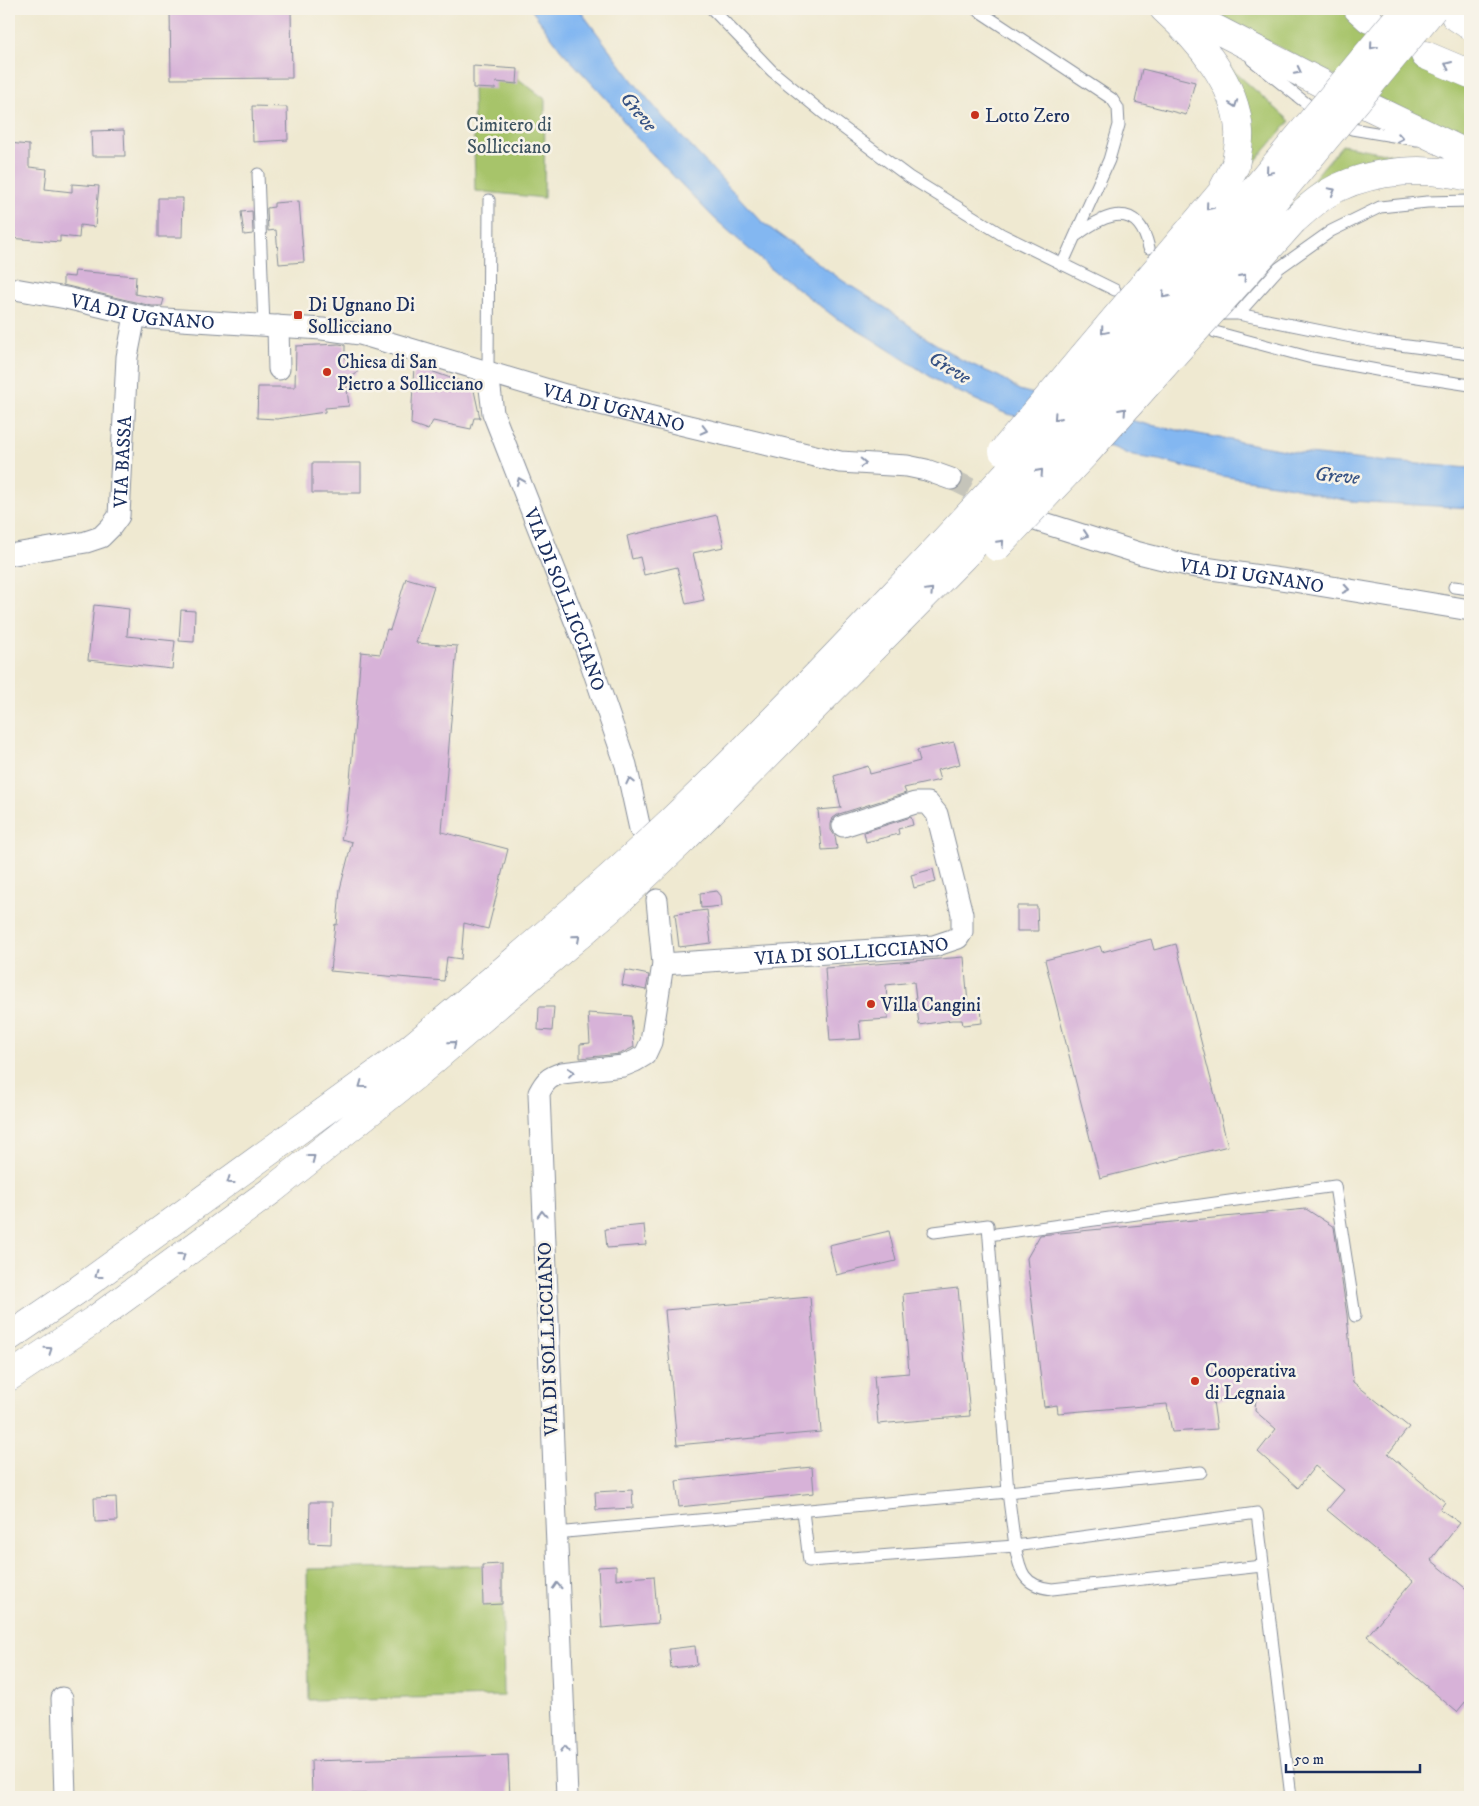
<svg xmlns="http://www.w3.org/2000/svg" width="1479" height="1806" viewBox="0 0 1479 1806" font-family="'IM FELL DW Pica',serif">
  <rect width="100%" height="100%" fill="#f7f3e8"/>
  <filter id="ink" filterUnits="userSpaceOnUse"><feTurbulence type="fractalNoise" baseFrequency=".02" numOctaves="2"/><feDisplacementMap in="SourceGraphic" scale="10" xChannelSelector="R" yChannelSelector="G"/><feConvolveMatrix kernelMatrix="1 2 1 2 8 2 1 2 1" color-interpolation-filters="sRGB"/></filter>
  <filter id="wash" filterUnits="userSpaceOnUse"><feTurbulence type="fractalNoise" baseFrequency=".0096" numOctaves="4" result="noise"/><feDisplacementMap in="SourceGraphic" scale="20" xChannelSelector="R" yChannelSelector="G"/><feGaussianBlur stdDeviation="1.12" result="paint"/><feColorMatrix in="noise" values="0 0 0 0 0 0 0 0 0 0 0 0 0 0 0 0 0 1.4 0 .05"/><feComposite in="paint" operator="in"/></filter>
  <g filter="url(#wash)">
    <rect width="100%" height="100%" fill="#efe9d1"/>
    <path fill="#a7c46b" stroke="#617a64" d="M 1205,9 L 1345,9 L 1369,29 L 1415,62 L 1470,84 L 1470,145 Z
      M 1227,65 L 1290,121 L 1234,186 Z
      M 518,69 L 517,78 L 545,99 L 544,198 L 475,191 L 473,88 Z
      M 1342,145 L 1432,162 L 1285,213 Z
      M 502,1565 L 504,1696 L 309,1700 L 307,1569 Z"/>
    <path fill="#83b7f1" stroke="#4f73a8" d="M 531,9 L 579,9 L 632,80 L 663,117 L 763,223 L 843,281 L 889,310 L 926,338 L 962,360 L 1000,377 L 1019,390 L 1145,424 L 1300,453 L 1364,460 L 1470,468 L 1470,508 L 1350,501 L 1319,495 L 1293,487 L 1221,476 L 1159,460 L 1133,456 L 1117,449 L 1002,412 L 942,384 L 869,337 L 836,318 L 769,267 L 713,217 L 632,133 L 612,105 L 561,50 Z"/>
    <g id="blocks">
      <path fill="#d7b2d8" d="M 170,9 L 291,9 L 292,78 L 171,79 Z
        M 473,66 L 518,69 L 517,84 L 496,82 L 495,89 L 473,88 Z
        M 1142,69 L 1195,82 L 1186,115 L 1135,102 Z
        M 252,106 L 287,107 L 288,140 L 253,142 Z
        M 124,130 L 125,156 L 92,156 L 91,131 Z
        M 9,143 L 29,145 L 29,167 L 47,169 L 45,189 L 72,192 L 72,184 L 99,186 L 95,227 L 80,225 L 79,238 L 60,236 L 60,242 L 9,238 Z
        M 158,198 L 183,198 L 182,237 L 158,237 Z
        M 299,201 L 304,262 L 279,264 L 276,230 L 268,231 L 267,208 L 274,207 L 274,203 Z
        M 252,211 L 253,234 L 244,235 L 241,212 Z
        M 75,271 L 136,276 L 135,294 L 164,299 L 162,306 L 152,306 L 63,285 L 63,276 L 74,277 Z
        M 339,344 L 345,345 L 345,358 L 356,362 L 360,367 L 356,374 L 346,380 L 349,406 L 325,408 L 325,412 L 277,419 L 257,418 L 258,387 L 295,387 L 296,346 Z
        M 414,365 L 473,386 L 480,418 L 474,418 L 471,429 L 433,421 L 428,430 L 411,424 Z
        M 312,463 L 361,463 L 361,493 L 312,493 Z
        M 717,515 L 724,547 L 693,553 L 704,600 L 686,604 L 677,567 L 644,575 L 640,557 L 632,559 L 627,536 Z
        M 406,578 L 434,586 L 416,643 L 457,646 L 442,832 L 508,849 L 488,929 L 464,923 L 461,959 L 447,957 L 444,981 L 330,971 L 335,924 L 337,925 L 340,889 L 352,842 L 341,839 L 347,815 L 361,652 L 380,654 L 387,629 L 390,630 Z
        M 94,605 L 129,609 L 127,636 L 175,641 L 172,669 L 88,660 Z
        M 181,610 L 195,611 L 194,642 L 179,641 Z
        M 954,742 L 960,764 L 937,770 L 940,780 L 904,788 L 906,793 L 839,814 L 833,818 L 831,824 L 831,830 L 835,836 L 837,849 L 822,850 L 818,810 L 841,808 L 834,776 L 868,766 L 870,774 L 920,761 L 917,750 Z
        M 911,817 L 913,825 L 898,829 L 899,834 L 866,842 L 864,832 Z
        M 933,869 L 936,882 L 914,888 L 911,875 Z
        M 717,891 L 721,896 L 722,906 L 701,908 L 700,893 Z
        M 1017,906 L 1037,906 L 1038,931 L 1017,931 Z
        M 707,910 L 711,943 L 679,947 L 675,914 Z
        M 1151,939 L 1154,950 L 1176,944 L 1228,1146 L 1100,1178 L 1045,960 L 1100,946 L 1102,952 Z
        M 964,957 L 968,1004 L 981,1003 L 982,1023 L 963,1025 L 962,1020 L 952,1020 L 919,1025 L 914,982 L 886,985 L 888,1019 L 859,1021 L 861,1039 L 830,1041 L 825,968 Z
        M 625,970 L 649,975 L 646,990 L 622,985 Z
        M 539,1007 L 554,1007 L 552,1031 L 538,1030 Z
        M 588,1013 L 631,1016 L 634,1047 L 620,1054 L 580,1058 L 580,1044 L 590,1043 Z
        M 1306,1209 L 1334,1227 L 1347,1315 L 1353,1382 L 1409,1427 L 1388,1454 L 1445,1502 L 1440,1509 L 1460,1523 L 1431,1560 L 1470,1592 L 1470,1696 L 1457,1712 L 1367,1636 L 1413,1581 L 1327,1510 L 1344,1490 L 1315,1466 L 1298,1488 L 1258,1452 L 1276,1429 L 1255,1411 L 1256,1395 L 1213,1401 L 1217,1429 L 1172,1432 L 1167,1404 L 1058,1413 L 1057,1405 L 1044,1407 L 1027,1258 L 1040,1235 Z
        M 644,1225 L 646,1245 L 607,1248 L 605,1229 Z
        M 889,1231 L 896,1261 L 836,1275 L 829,1245 Z
        M 958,1288 L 970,1416 L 878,1424 L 874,1376 L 909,1373 L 903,1294 Z
        M 810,1297 L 821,1432 L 677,1445 L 665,1310 Z
        M 812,1467 L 814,1493 L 679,1507 L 676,1481 Z
        M 632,1490 L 633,1508 L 596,1510 L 595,1492 Z
        M 116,1497 L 117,1521 L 95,1522 L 94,1498 Z
        M 310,1502 L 332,1502 L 331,1544 L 309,1543 Z
        M 502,1564 L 502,1604 L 483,1605 L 482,1565 Z
        M 616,1566 L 616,1579 L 654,1576 L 658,1623 L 602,1628 L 598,1567 Z
        M 695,1646 L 697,1665 L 671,1668 L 669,1649 Z
        M 508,1755 L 510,1797 L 409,1797 L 409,1794 L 335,1794 L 336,1797 L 312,1797 L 311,1761 Z"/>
    </g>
  </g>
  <g filter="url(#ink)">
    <use href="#blocks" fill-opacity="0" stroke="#858c98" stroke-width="1"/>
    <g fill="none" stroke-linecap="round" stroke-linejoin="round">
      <path stroke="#c5c4ba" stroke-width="21" stroke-dasharray="21 11" stroke-linecap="butt" d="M 951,479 L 998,502"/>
      <g stroke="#858c98" stroke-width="13">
        <path id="service" d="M 712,9 L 772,71 L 822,112 L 909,177 L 1001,234 L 1115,290
          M 976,9 L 1112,99 L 1118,108 L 1119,125 L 1109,160 L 1062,265
          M 1252,60 L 1307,104
          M 1352,129 L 1417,140
          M 258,174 L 264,326
          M 1077,235 C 1106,213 1138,200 1149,248
          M 1224,314 L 1238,314 L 1376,342 L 1470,354
          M 1238,314 L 1279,268 L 1331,231 L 1380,207 L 1427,202 L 1470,201
          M 1215,332 L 1312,358 L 1404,375 L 1470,385
          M 488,372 L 489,200
          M 1454,587 L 1470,589
          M 989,1235 L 1335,1186 L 1355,1316
          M 803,1511 L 809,1561 L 1015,1546 L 1008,1492 L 1201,1472
          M 555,1533 L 1008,1492 L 988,1225 L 934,1232
          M 1262,1566 L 1052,1589 C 1023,1586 1020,1571 1015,1546 L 1257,1513 L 1291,1797"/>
      </g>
      <g stroke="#858c98" stroke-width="23">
        <g id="minor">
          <path id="s1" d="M 9,288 L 66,298 L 150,318 L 322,329 L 360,334 L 565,395 L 680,424 L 840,462 L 907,466 L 926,470 L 951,479"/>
          <path d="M 278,326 L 279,369"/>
          <path id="s2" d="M 488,372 L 493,413 L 586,649 L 626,765 L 640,829"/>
          <path id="s3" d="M 1038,521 L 1139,553 L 1191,566 L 1295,581 L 1470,610"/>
          <path id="s4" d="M 9,555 L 86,542 L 101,537 L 111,527 L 119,516 L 127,357 L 135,316"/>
          <path id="s5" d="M 663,964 L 934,946 L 958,938 L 962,932 L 962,914 L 937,814 L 928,803 L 915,803 L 843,826"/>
          <path d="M 62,1698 L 65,1797"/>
          <path d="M 567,1797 L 539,1093 C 545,1081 549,1077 562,1073 L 623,1066 L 635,1061 L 645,1055 L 651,1042 L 663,964 L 657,900"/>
        </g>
      </g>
      <g stroke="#858c98" stroke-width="29">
        <path id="trunk" d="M 1164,9 C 1198,40 1236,82 1239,131 C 1240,143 1237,154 1235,166
          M 1177,9 L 1323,84
          M 1358,9 L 1369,19
          M 1455,16 L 1470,26
          M 1425,55 L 1470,74
          M 1370,107 L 1470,155
          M 1293,221 C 1307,209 1320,196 1337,188 C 1377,169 1427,167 1470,177
          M 9,1337 L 78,1290 L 401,1056
          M 9,1377 L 97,1318 L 272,1190 L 416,1075"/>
      </g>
      <use href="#service" stroke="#fff" stroke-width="11"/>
      <use href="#minor" stroke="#fff" stroke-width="21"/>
      <use href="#trunk" stroke="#fff" stroke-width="28"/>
      <g stroke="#858c98" stroke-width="29" stroke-linecap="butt">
        <path id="trunk-bridge" d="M 1003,451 L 1221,193 L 1235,166
          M 997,547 L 1086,453 L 1293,221
          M 401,1056 C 493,980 584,903 671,821 C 741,754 809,684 876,613 C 987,497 1095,378 1199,256 C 1268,174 1336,91 1405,9
          M 416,1075 L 610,909 L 684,839 L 966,554 L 1116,387 L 1224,261 L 1433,9"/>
      </g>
      <use href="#trunk-bridge" stroke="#fff" stroke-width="28"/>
    </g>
    <defs><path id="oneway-chevron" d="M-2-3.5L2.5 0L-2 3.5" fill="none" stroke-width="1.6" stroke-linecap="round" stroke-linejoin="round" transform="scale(1.25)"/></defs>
    <g stroke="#8d97ae">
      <use href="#oneway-chevron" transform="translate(1373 46) rotate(130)"/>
      <use href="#oneway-chevron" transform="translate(1448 65) rotate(-156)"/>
      <use href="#oneway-chevron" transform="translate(1298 71) rotate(27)"/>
      <use href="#oneway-chevron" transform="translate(1234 104) rotate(70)"/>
      <use href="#oneway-chevron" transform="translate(1400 138) rotate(10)"/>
      <use href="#oneway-chevron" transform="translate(1269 171) rotate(130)"/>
      <use href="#oneway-chevron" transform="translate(1332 191) rotate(-28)"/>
      <use href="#oneway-chevron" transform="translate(1209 207) rotate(130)"/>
      <use href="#oneway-chevron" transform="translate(1243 277) rotate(-48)"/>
      <use href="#oneway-chevron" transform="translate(1165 295) rotate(131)"/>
      <use href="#oneway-chevron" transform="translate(1104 331) rotate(130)"/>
      <use href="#oneway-chevron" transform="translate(1123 411) rotate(-48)"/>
      <use href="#oneway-chevron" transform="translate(1057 417) rotate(132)"/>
      <use href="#oneway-chevron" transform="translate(704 430) rotate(14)"/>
      <use href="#oneway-chevron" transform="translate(863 463) rotate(2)"/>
      <use href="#oneway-chevron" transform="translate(1040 472) rotate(-48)"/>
      <use href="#oneway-chevron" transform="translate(520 481) rotate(-112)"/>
      <use href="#oneway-chevron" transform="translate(1085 535) rotate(18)"/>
      <use href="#oneway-chevron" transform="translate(1001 543) rotate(-47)"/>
      <use href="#oneway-chevron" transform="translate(1346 589) rotate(10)"/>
      <use href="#oneway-chevron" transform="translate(930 591) rotate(-46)"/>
      <use href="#oneway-chevron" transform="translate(630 781) rotate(-103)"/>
      <use href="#oneway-chevron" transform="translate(577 938) rotate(-41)"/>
      <use href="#oneway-chevron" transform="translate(453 1044) rotate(-41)"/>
      <use href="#oneway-chevron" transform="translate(571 1072) rotate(-7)"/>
      <use href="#oneway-chevron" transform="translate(362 1085) rotate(144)"/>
      <use href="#oneway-chevron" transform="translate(312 1158) rotate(-38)"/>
      <use href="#oneway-chevron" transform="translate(230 1181) rotate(144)"/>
      <use href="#oneway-chevron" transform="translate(542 1214) rotate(-92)"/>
      <use href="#oneway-chevron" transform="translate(182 1256) rotate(-36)"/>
      <use href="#oneway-chevron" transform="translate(98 1275) rotate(144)"/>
      <use href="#oneway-chevron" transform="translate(49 1350) rotate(-34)"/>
      <use href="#oneway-chevron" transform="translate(557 1586) rotate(-93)"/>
      <use href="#oneway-chevron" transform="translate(565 1749) rotate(-93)"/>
    </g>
  </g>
  <g fill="#c8321e" stroke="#f7f3e8" stroke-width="2">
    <circle cx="975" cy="115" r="5"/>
    <rect x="293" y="310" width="10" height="10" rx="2.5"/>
    <circle cx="327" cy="372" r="5"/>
    <circle cx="871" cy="1004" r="5"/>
    <circle cx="1195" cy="1381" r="5"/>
  </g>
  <g text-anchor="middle" stroke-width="5" stroke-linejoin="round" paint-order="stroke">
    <g font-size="19" fill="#1b2f5e" stroke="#f7f3e8" text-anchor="start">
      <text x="985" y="122">Lotto Zero</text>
      <text x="308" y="311">Di Ugnano Di<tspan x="308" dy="22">Sollicciano</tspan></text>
      <text x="337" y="368">Chiesa di San<tspan x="337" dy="22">Pietro a Sollicciano</tspan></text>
      <text x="881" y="1011">Villa Cangini</text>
      <text x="1205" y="1377">Cooperativa<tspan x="1205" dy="22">di Legnaia</tspan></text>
    </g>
    <g font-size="19" fill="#3e5461" stroke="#f7f3e8">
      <text x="509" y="131">Cimitero di<tspan x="509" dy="22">Sollicciano</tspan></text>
    </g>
    <g font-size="19" fill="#1b2f5e" stroke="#f7f3e8">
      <text dy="7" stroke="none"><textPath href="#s1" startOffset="136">VIA DI UGNANO</textPath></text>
      <text dy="7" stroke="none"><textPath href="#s1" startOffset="619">VIA DI UGNANO</textPath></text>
      <text dy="7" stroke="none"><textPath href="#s4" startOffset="176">VIA BASSA</textPath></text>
      <text dy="7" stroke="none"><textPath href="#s3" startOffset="221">VIA DI UGNANO</textPath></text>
      <text dy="7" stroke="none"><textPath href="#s2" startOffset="241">VIA DI SOLLICCIANO</textPath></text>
      <text dy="7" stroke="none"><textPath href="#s5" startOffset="189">VIA DI SOLLICCIANO</textPath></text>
      <text transform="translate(547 1339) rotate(-92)" y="7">VIA DI SOLLICCIANO</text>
    </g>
    <g font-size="20" font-style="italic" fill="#355183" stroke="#f7f3e8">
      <text transform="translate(639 111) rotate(50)" y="7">Greve</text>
      <text transform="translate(950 367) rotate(31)" y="7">Greve</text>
      <text transform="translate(1337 475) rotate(5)" y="7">Greve</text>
    </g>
  </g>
  <rect width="1479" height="1806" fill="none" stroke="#f7f3e8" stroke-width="30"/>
  <path d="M1286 1764v8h134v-8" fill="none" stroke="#1b2f5e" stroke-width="2.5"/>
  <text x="1294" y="1764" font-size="15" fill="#1b2f5e" stroke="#f7f3e8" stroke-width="4" paint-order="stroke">50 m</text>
</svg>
